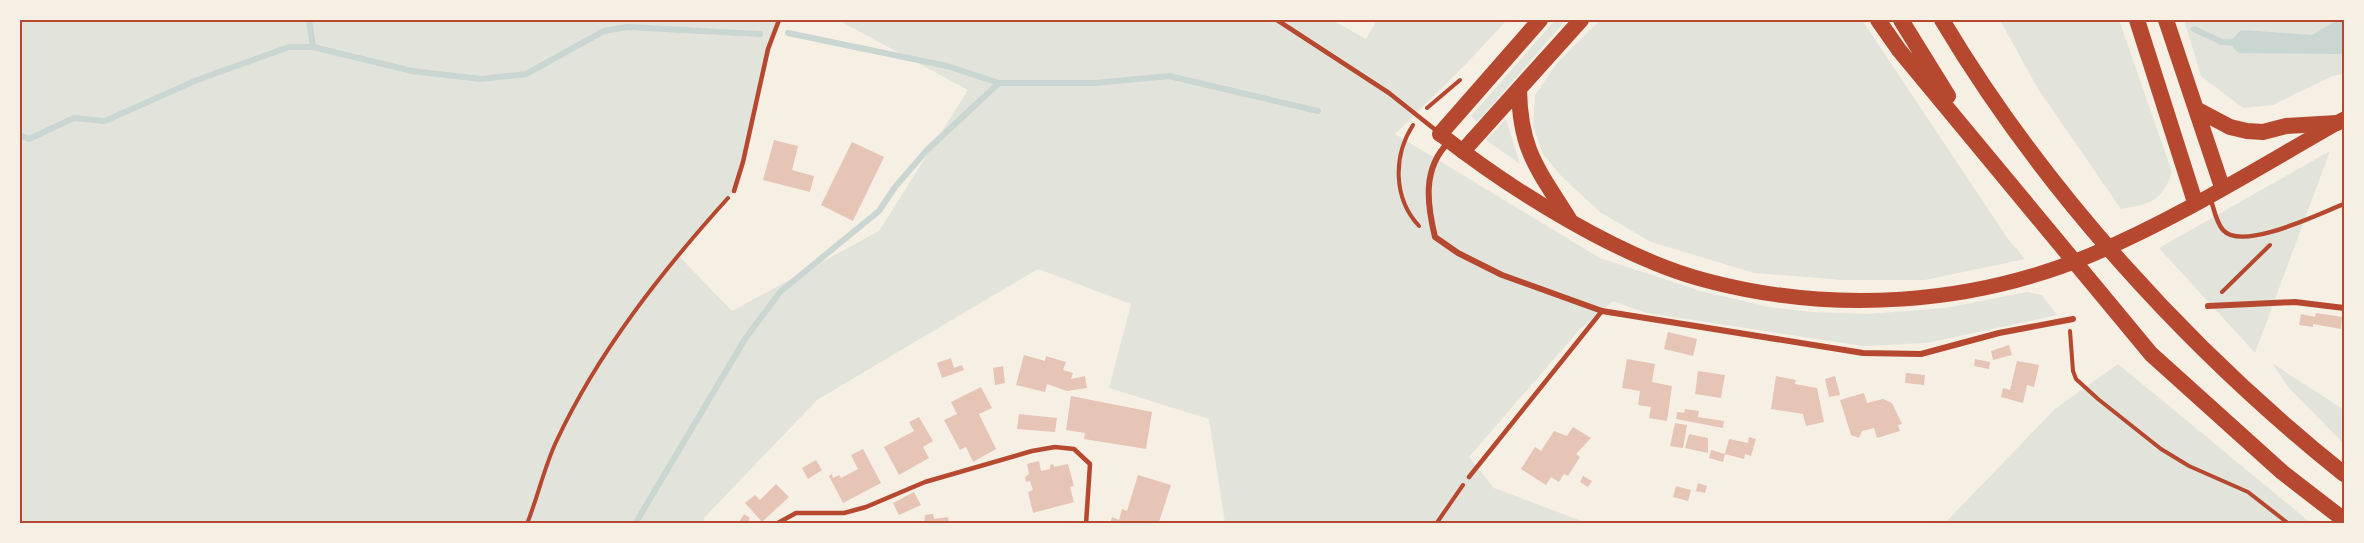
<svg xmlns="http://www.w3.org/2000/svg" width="2364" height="543" viewBox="0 0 2364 543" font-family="'DM Sans',sans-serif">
  <rect width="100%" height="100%" fill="#f6efe4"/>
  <path fill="#e2e4dc" d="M 20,20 L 779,20 L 734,191 L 677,254 L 732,311 L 879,231 L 968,90 L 838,20 L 1332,20 L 1366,39 L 1377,20 L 1507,20 L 1464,66 L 1395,134 L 1600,258 L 1700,291 L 1769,307 L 1813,312 L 1867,314 L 1945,308 L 2027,292 L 2042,295 L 2057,315 L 1927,343 L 1863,346 L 1647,313 L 1613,301 L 1580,329 L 1469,457 L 1494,488 L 1587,523 L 1225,523 L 1209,419 L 1109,388 L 1131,304 L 1038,269 L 817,400 L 704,518 L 704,523 L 20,523 Z
    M 1555,20 L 1566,20 L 1477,122 L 1471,116 Z
    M 1600,20 L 1862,20 L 2008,239 L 2025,259 L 1925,280 L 1844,280 L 1754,273 L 1651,242 L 1600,212 L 1562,177 L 1543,154 L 1533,126 L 1535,95 L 1557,63 Z
    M 2000,20 L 2119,20 L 2172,172 C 2162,202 2150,204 2121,209 L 2038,89 Z
    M 2184,20 L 2344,20 L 2344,74 L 2332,76 L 2273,105 L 2243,108 L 2201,76 Z
    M 1506,119 L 1520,164 L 1486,140 Z
    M 2330,151 L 2255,353 L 2159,248 Z
    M 2272,363 L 2344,410 L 2344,444 L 2289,388 Z
    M 2118,364 L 2311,523 L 1944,524 L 2056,408 Z"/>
  <path fill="#c9d6d2" d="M 2337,20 L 2344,20 L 2344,54 L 2239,53 L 2233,48 L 2231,40 L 2241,30 L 2312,35 Z"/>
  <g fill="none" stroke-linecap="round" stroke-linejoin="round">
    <path stroke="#c9d6d2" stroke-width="6" d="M 309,20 L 313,47 L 412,71 L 481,79 L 526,74 L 604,31 L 627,27 L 760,34
      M 2194,29 L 2222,42 L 2238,43
      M 788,33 L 947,66 L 999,83
      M 20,135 L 29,139 L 74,118 L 105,121 L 197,80 L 289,47 L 313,47
      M 635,524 L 745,339 L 780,292 L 879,211 L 895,187 L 927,150 L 999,83 L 1095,83 L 1169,76 L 1318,111"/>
  </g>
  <path fill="#e6c5b7" d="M 774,140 L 798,146 L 792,170 L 814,176 L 810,192 L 763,180 Z
    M 852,142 L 884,157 L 853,221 L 821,205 Z
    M 2316,313 L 2342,317 L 2341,329 L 2313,324 L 2313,327 L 2299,325 L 2301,314 L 2315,317 Z
    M 1668,332 L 1697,339 L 1693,356 L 1664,349 Z
    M 2009,345 L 2012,355 L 1993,360 L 1991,351 Z
    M 1024,355 L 1045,361 L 1046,356 L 1066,362 L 1063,370 L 1073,373 L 1071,379 L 1085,376 L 1087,388 L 1067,391 L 1047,384 L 1045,392 L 1016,385 Z
    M 951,358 L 954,368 L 962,365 L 964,370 L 942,378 L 937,363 Z
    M 1627,359 L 1655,364 L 1652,382 L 1672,386 L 1667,421 L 1649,418 L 1651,407 L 1638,405 L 1640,391 L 1622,388 Z
    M 1975,359 L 1990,362 L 1989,369 L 1974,366 Z
    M 2017,361 L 2039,365 L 2034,387 L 2027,385 L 2023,403 L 2001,397 L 2003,388 L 2010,390 Z
    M 1003,366 L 1005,383 L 995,385 L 993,368 Z
    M 1698,371 L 1725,375 L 1721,398 L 1695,394 Z
    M 1906,373 L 1925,375 L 1924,385 L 1905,383 Z
    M 1776,376 L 1796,380 L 1795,384 L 1817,388 L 1824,422 L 1806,426 L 1803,414 L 1771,409 Z
    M 1835,376 L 1840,395 L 1829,397 L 1825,379 Z
    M 981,387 L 992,408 L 979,414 L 996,449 L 973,462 L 966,447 L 960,450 L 944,420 L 957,414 L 951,402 Z
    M 1864,393 L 1867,403 L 1883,399 L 1892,403 L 1902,424 L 1898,425 L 1900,431 L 1877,438 L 1874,428 L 1862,431 L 1859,438 L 1851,435 L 1840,400 Z
    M 1071,396 L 1152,412 L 1146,449 L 1084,439 L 1085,433 L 1066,430 Z
    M 1685,409 L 1699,411 L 1698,417 L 1724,421 L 1723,428 L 1676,419 L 1677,412 L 1684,413 Z
    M 1019,414 L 1057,418 L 1055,432 L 1017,429 Z
    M 919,417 L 933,441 L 923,447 L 929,458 L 899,475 L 884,447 L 914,431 L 909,422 Z
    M 1675,423 L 1687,425 L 1683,448 L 1670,446 Z
    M 1573,427 L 1591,438 L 1576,454 L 1580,457 L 1568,476 L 1564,474 L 1559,482 L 1551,477 L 1546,485 L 1521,469 L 1535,447 L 1541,451 L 1554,431 L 1567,436 Z
    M 1689,434 L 1708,438 L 1708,453 L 1685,448 Z
    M 1749,437 L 1756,439 L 1751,456 L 1745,454 L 1744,459 L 1725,454 L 1729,439 L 1748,443 Z
    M 863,449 L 881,483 L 843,503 L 829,476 L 832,474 L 833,478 L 839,475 L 841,478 L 858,469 L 851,455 Z
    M 1711,450 L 1725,454 L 1723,462 L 1709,458 Z
    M 816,460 L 822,470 L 808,479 L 802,468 Z
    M 1039,461 L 1041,471 L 1050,469 L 1050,465 L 1053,464 L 1054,467 L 1068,464 L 1074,486 L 1070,487 L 1074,502 L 1033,513 L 1028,492 L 1033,490 L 1030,481 L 1026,482 L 1025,477 L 1029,474 L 1027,464 Z
    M 1138,475 L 1171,485 L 1159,522 L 1110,524 L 1112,517 L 1119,520 L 1122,509 L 1127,511 Z
    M 1583,476 L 1592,481 L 1588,487 L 1580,482 Z
    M 1698,483 L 1707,486 L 1705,493 L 1696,491 Z
    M 776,484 L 789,497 L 762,522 L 745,503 L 755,495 L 760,500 Z
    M 1676,486 L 1691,490 L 1688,501 L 1673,497 Z
    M 914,492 L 921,505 L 899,515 L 893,503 Z
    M 744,514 L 750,518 L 747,524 L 740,524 L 739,522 Z
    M 933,514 L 934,519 L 948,517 L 949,524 L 924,524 L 925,515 Z"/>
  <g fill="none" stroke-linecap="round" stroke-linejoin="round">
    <path stroke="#b5482f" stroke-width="4" d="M 1427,108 L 1460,80
      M 1413,125 C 1393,156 1393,198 1419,226
      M 2222,292 L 2270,245
      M 2070,331 L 2073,371 L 2076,379 L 2098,399 L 2161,449 L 2189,466 L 2248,492 L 2289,524
      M 527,524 C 538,496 544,468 556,442 C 598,352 662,271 728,198
      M 1436,524 L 1463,485"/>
    <path stroke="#b5482f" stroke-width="4.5" d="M 1277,20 L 1389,93 L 1438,132
      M 734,191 L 743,162 L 768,49 L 779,20
      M 2211,200 C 2214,209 2216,222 2223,230 C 2242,252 2321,213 2344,204
      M 1469,477 L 1602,311
      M 776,524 L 796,513 L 844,513 L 866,507 L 925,482 L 1032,451 L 1055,447 L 1074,449 L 1090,464 L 1086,524"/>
    <path stroke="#b5482f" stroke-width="6" d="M 1449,142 C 1422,168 1427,204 1435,237 L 1458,253 L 1502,275 L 1602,311 L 1863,353 L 1921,354 L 1999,333 L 2073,319
      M 2208,306 L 2295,302 L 2344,308"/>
    <path stroke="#b5482f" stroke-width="15" d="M 1440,134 C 1510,189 1621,259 1708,281 C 1834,314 1971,305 2091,255 C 2179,218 2261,166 2344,119"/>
    <path stroke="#b5482f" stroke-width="16" d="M 1878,20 L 1899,50 L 2151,354 L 2282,472 L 2344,520
      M 1901,20 L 1948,96
      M 1942,20 C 2044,191 2189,350 2344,474
      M 2137,20 L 2195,202
      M 2166,20 L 2222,187
      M 1519,89 C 1520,151 1538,169 1569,219
      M 2196,109 L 2230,127 L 2247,131 L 2263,132 L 2286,126 L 2337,123
      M 1440,134 L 1540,20
      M 1463,151 L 1581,20"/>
  </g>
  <rect width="2364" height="543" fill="none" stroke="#f6efe4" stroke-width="42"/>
  <rect x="21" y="21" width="2322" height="501" fill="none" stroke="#b5482f" stroke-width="2"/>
</svg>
